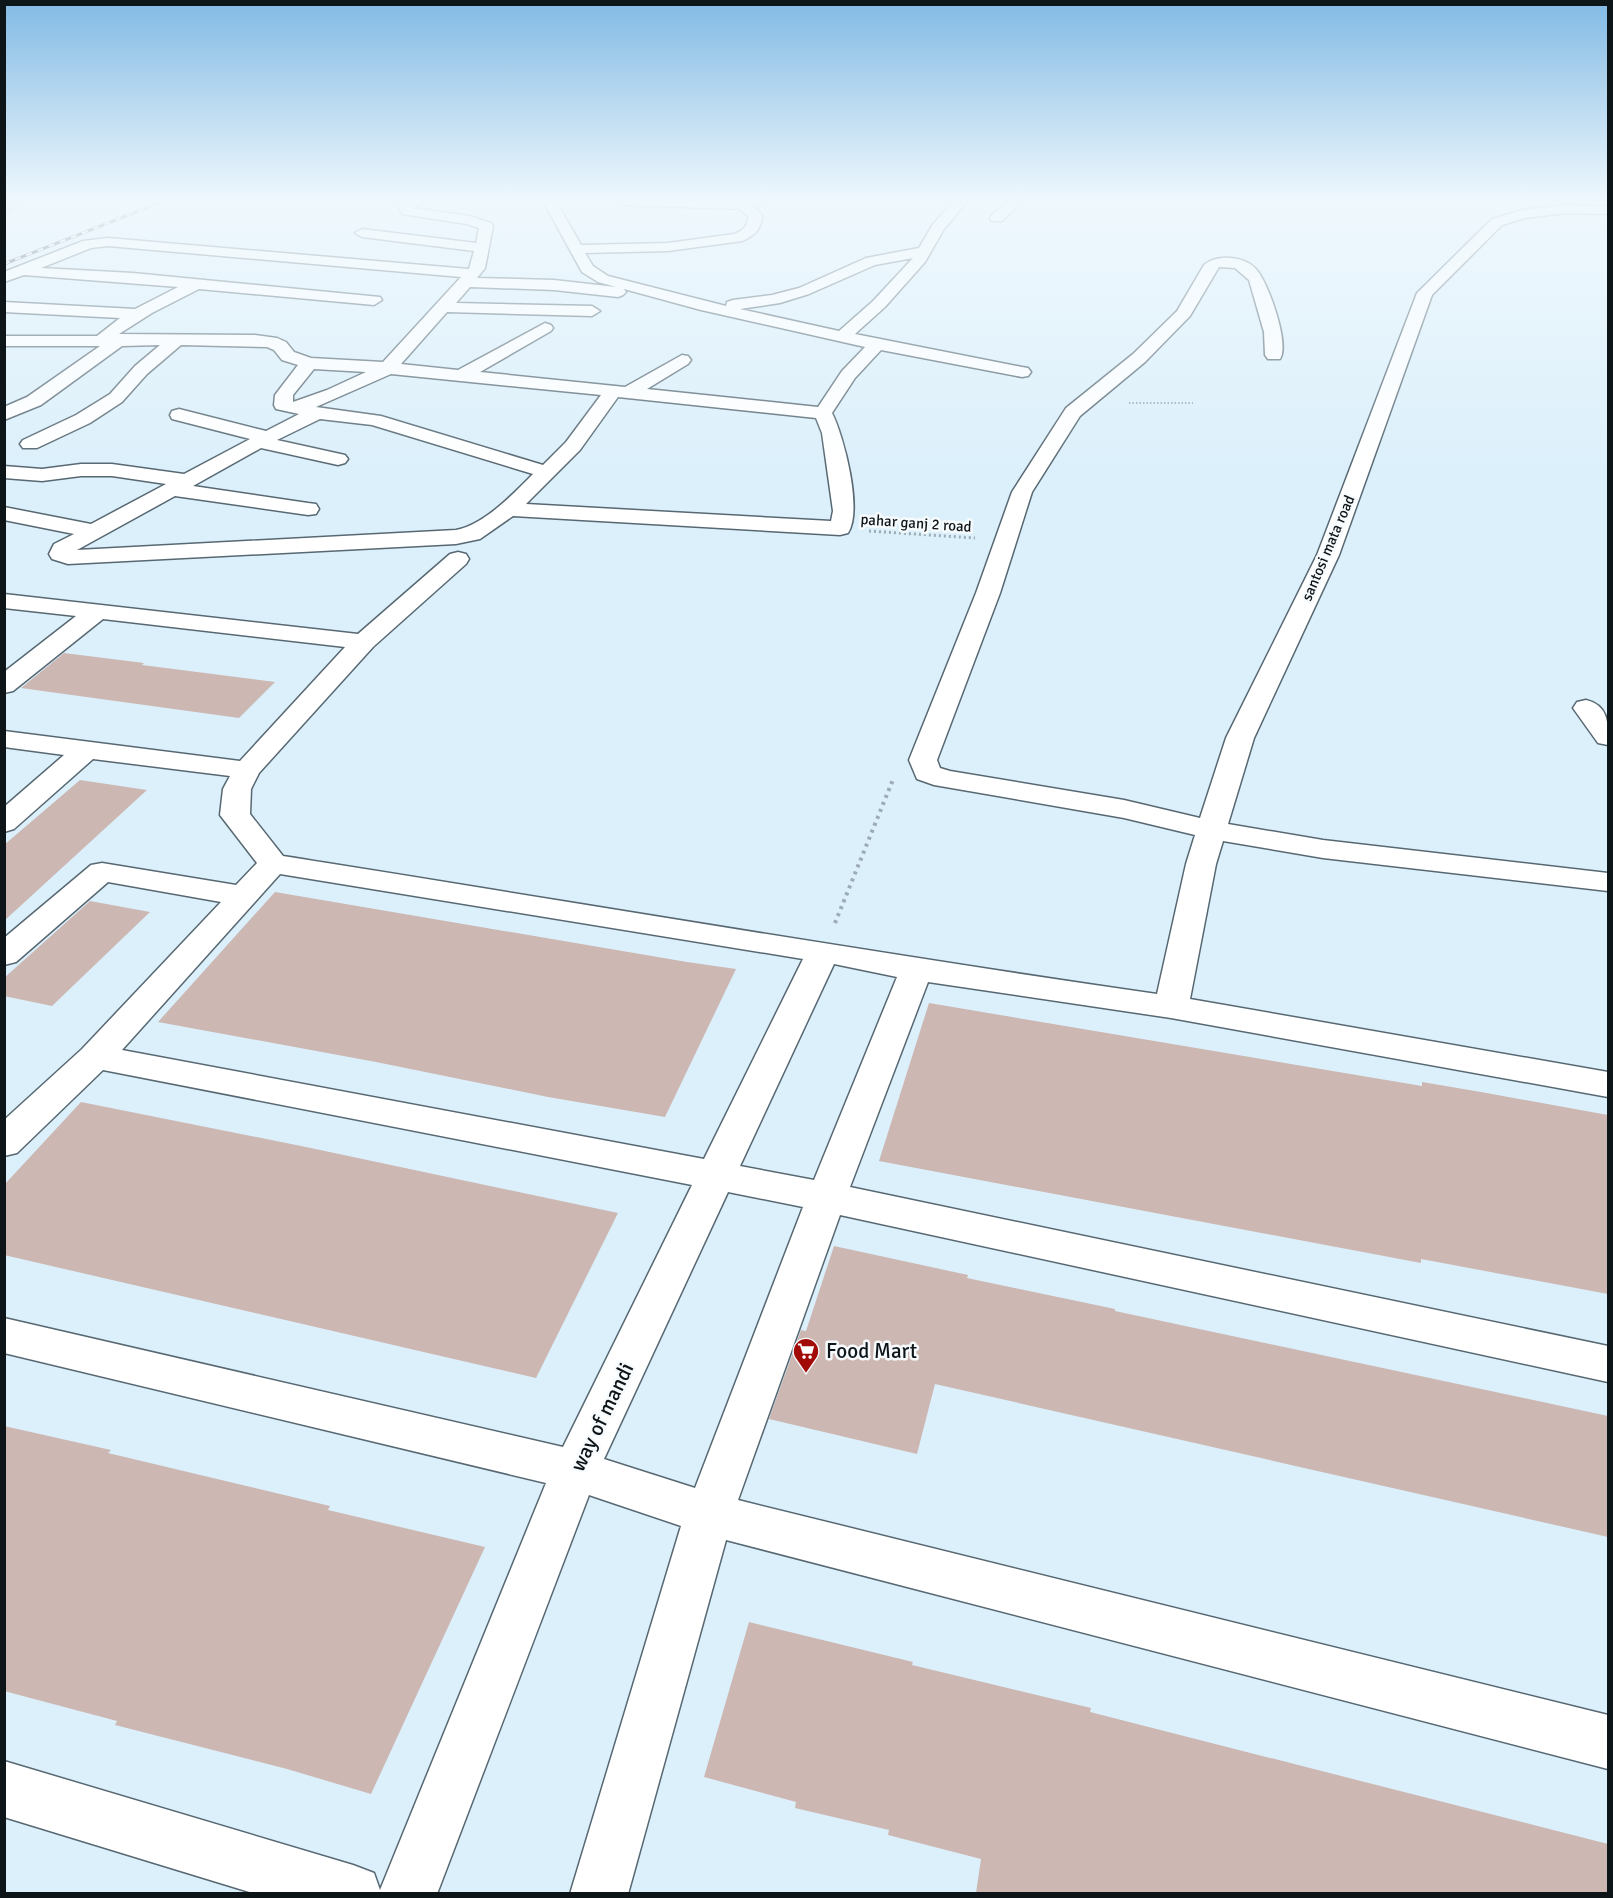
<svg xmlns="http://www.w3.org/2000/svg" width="1613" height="1898" viewBox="0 0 1613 1898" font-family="Signika,sans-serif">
  <rect width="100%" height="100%" fill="#dcf0fb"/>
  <path fill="#ccb7b3" d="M 64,653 L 144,663 L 142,665 L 275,682 L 239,718 L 21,688 Z
    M 80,780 L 147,790 L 4,921 L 4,845 Z
    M 275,892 L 687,962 L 736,969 L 665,1117 L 548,1097 L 376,1062 L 158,1022 Z
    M 90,901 L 150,912 L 52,1006 L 4,996 L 4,978 Z
    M 929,1003 L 1422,1086 L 1422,1082 L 1481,1092 L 1608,1115 L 1608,1294 L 1421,1259 L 1421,1263 L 879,1161 Z
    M 81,1102 L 306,1147 L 618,1213 L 536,1378 L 4,1255 L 4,1185 Z
    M 834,1246 L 968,1275 L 967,1278 L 1115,1309 L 1115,1311 L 1608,1416 L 1608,1537 L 935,1384 L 917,1454 L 769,1419 L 801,1330 L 806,1331 Z
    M 4,1426 L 111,1450 L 108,1453 L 330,1506 L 328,1510 L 485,1547 L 371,1794 L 287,1769 L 115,1725 L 117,1721 L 4,1691 Z
    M 749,1622 L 913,1662 L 912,1665 L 1091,1708 L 1090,1712 L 1608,1844 L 1608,1893 L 976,1893 L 981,1859 L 888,1835 L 889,1830 L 795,1808 L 796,1802 L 704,1777 Z"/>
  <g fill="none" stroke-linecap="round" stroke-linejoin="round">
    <g stroke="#576872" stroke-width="3">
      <path id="minor" d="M 406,201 L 422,201 L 413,208 L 470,216 L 491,223 L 493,226 L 485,268 L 477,278 L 554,280 L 616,287 L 598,282 L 582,272 L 543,201 L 556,201 L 581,245 L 668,243 L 734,234 C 744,230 748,226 748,216 L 740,209 L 621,205 L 615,201 L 767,201 L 754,207 L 762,215 C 762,229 754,236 742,241 L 668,251 L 585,253 L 593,266 L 608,276 L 726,306 L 727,302 L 733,300 L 772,295 L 799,288 L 866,258 L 919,248 L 933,224 L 955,201 L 968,201 L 944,229 L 925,262 L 885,307 L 855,334 L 1022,367 L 1028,368 L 1031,372 L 1028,376 L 1022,377 L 881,350 L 855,378 L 832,413 C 844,437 863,510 848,533 L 840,535 L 513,516 L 480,539 L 456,544 L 68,564 L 52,559 L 49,554 L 54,544 L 74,534 L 4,520 L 4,507 L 91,524 L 166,484 L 112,476 L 81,476 L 42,481 L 4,478 L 4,466 L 42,469 L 81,464 L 112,464 L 184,474 L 250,439 L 172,419 L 170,415 L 172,411 L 179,409 L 266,431 L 299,414 L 276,409 L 274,405 L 275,395 L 298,365 L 282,360 L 274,350 L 267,347 L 181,345 L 147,374 L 122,402 L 90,423 L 37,448 L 23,448 L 20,444 L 23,440 L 76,415 L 110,394 L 135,366 L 160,345 L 122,346 L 41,405 L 4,420 L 4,407 L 27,397 L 100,346 L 4,346 L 4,336 L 97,336 L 120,318 L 4,312 L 4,302 L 135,309 L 178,287 L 24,275 L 4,282 L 4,272 L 83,241 L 108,238 L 469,269 L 474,251 L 362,237 L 355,233 L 362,229 L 476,243 L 479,228 L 467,224 L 402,214 L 398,207 ZM 108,246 L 461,277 L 383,362 L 311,358 L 294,352 L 286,342 L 277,338 L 255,335 L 119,334 L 152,313 L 199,289 L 374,305 L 382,300 L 380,297 L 133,273 L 41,268 L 91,248 ZM 913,258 L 873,301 L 839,331 L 740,309 L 780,303 L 809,294 L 875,265 ZM 470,287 L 554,290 L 618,297 L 623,295 L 626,292 L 624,289 L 701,310 L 865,347 L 842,371 L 818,407 L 647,389 L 688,364 L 691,360 L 688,356 L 682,355 L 625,387 L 480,372 L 551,331 L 553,328 L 551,325 L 545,323 L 458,370 L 401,364 L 447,312 L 592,316 L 600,311 L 592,306 L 456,303 ZM 314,369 L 366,372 L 327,390 L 293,402 L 293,395 ZM 391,374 L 601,395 L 566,442 L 543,465 L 381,416 L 316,407 ZM 618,397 L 816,418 L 822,433 L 833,511 L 831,521 L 526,504 L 580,450 ZM 320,419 L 372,425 L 533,474 C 513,494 484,525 456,530 L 77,550 L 175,496 L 308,515 L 316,514 L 319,509 L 316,504 L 308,503 L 193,486 L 261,448 L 338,465 L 345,463 L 348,459 L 345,455 L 277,440 Z
        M 1009,201 L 1023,201 L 1002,221 L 992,221 L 990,218 L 992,215 Z
        M 1565,205 L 1608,206 L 1608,214 L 1565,213 L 1525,218 L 1502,225 L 1432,295 L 1339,555 L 1254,738 L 1228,824 L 1323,840 L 1608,873 L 1608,891 L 1323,858 L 1223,841 L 1216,864 L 1190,999 L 1608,1072 L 1608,1097 L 1171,1018 L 928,982 L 850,1187 L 1608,1346 L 1608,1382 L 840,1215 L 738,1500 L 1608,1715 L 1608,1769 L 726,1540 L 628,1894 L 570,1894 L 681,1526 L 589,1495 L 437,1894 L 256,1894 L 4,1817 L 4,1761 L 353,1865 L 374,1873 L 380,1890 L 546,1483 L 4,1353 L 4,1318 L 563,1447 L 692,1185 L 103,1070 L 17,1153 L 4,1156 L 4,1120 L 82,1049 L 221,902 L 108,882 L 16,962 L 4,965 L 4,938 L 91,865 L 102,863 L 236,885 L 257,863 L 220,815 L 223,789 L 230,776 L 93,759 L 14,829 L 4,832 L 4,807 L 64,755 L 4,747 L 4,731 L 240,761 L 345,647 L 103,619 L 13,691 L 4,693 L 4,672 L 76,616 L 4,608 L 4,594 L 358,634 L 450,554 L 458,552 L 466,554 L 469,559 L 466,564 L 373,647 L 259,773 L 251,789 L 250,814 L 283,856 C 574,902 865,952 1157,994 L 1186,864 L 1195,835 L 1124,818 L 934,785 L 917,779 L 909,760 L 976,593 L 1012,492 L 1066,408 L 1133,354 L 1177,311 L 1204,265 C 1217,254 1244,256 1256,269 C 1268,282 1290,344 1280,359 L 1268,359 L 1265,355 L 1264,332 L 1249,280 L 1235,268 L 1219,267 L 1190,316 L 1145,362 L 1080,416 L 1032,492 L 1000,593 L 937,760 L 940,768 L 950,771 L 1124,800 L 1200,818 L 1226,738 L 1317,555 L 1417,293 L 1492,219 L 1523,210 ZM 280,874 L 803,959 L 704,1159 L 122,1050 ZM 834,964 L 897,977 L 814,1180 L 740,1166 ZM 728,1192 L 803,1207 L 695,1488 L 604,1459 Z
        M 1586,700 C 1610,706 1608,725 1608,745 L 1598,743 L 1573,708 L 1577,702 Z"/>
    </g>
    <g stroke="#cfd0d1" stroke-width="3">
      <path id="major" d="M 17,201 L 35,201 L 4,215 L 4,206 Z"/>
    </g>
    <path stroke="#9cabb4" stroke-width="2" stroke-dasharray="1.5 2" stroke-linecap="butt" d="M 1129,403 L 1193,403"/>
    <path stroke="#9cabb4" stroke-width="3" stroke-dasharray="2 3" stroke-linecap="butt" d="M 869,531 L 975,538"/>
    <path stroke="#9cabb4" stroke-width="4" stroke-dasharray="3 4.5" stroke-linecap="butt" d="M 835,923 L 894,777"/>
    <use href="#minor" fill="#fff" fill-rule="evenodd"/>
    <use href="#major" fill="#9fdcf8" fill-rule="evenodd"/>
    <g stroke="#3e484e" stroke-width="3">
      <path id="rail" d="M 4,264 L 164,201"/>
    </g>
    <use href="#rail" stroke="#f7fbfd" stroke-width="2" stroke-dasharray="6" stroke-linecap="butt"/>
  </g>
  <linearGradient id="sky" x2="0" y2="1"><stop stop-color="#82bae4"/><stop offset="0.43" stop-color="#eff8fd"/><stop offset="1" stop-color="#eff8fd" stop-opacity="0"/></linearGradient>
  <rect width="1613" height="467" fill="url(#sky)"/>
  <defs>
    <g id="supermarket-pin" transform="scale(1.35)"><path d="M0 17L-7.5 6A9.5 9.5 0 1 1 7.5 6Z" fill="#a20a07" stroke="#f7fbfd"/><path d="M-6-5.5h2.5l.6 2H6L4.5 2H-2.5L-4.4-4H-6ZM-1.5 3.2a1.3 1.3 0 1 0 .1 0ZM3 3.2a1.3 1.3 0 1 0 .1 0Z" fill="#fff"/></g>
  </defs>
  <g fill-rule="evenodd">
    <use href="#supermarket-pin" x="806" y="1351"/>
  </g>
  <g text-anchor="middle" stroke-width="5" stroke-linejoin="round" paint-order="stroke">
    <g font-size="15" fill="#0e1519" stroke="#f7fbfd">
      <text transform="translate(916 523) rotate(4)" y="5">pahar ganj 2 road</text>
      <text transform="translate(1328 548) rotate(-67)" y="5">santosi mata road</text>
    </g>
    <g font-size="21" fill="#0e1519" stroke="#f7fbfd" text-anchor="start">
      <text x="826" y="1358">Food Mart</text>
    </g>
    <g font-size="21" fill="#0e1519" stroke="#f7fbfd">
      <text transform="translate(602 1417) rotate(-64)" y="7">way of mandi</text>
    </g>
  </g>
  <rect width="1613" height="1898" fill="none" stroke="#0e1519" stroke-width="12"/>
</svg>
